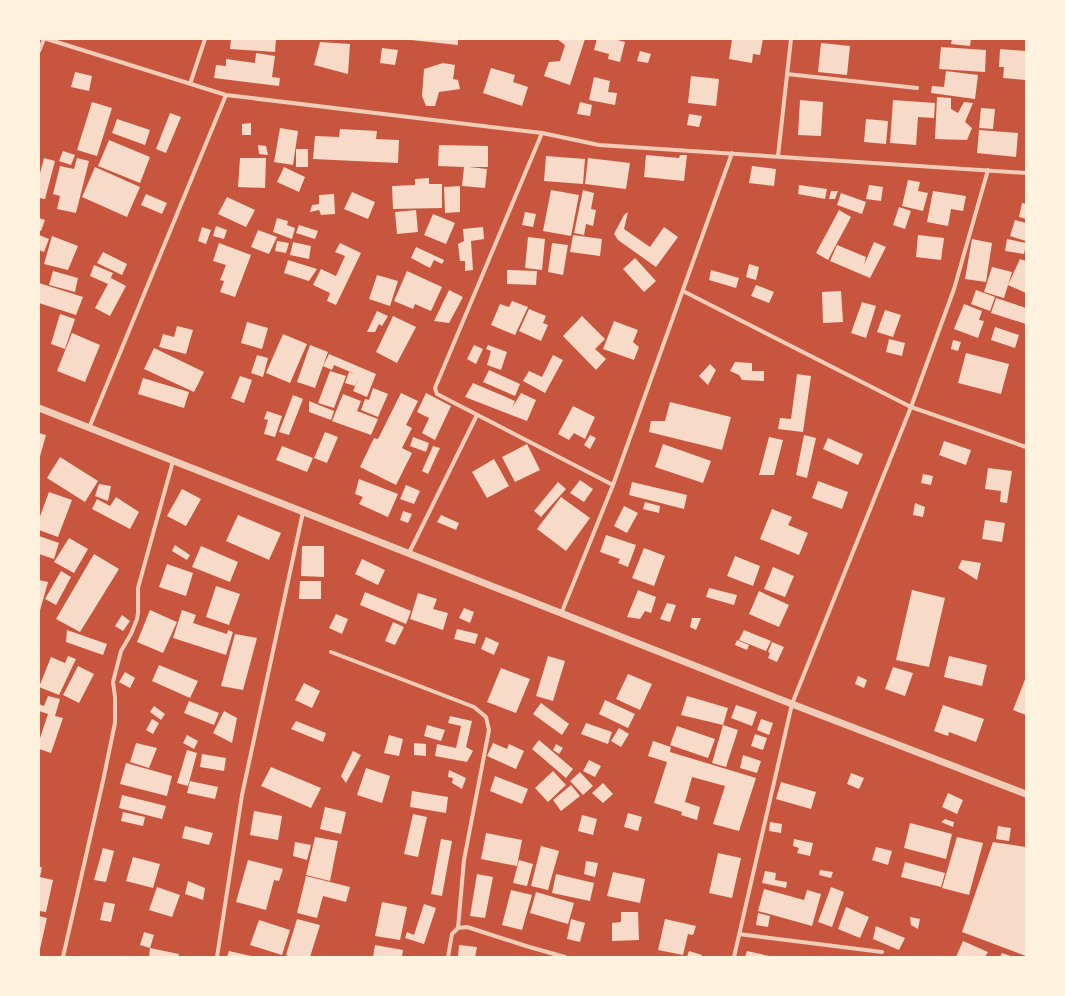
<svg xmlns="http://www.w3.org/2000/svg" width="1065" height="996" viewBox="0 0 1065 996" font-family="'Open Sans',sans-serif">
  <rect width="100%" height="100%" fill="#c8553d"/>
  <path fill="#f7dbc8" d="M 231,39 L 276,39 L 275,52 L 230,49 Z
    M 411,39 L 458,39 L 458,45 L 411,40 Z
    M 557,39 L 585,39 L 570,85 L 544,76 L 549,62 L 560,61 L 565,45 Z
    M 597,39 L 614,39 L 625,42 L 620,62 L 608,59 L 609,54 L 594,50 Z
    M 732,39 L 763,39 L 760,55 L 753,54 L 752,63 L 729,59 Z
    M 952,39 L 971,39 L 970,46 L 951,44 Z
    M 320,42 L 350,44 L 348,74 L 314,65 Z
    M 821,43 L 850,46 L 847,75 L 818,72 Z
    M 941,47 L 986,50 L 985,72 L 939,69 Z
    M 382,48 L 398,50 L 395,65 L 380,63 Z
    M 1000,49 L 1026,51 L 1026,80 L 1003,78 L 1004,67 L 999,67 Z
    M 640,51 L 651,54 L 648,63 L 637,61 Z
    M 256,53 L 275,56 L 272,77 L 280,78 L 279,86 L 214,78 L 216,65 L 226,66 L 226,59 L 255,63 Z
    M 443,63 L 455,65 L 453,79 L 458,80 L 460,89 L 439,92 L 435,106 L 426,106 L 422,96 L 424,69 Z
    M 491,68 L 515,75 L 513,82 L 528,87 L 522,106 L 483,93 Z
    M 946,71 L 978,75 L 975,99 L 931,93 L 932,86 L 944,87 Z
    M 75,72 L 92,76 L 89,91 L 71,87 Z
    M 691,76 L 719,79 L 716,106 L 688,103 Z
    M 594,77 L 610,81 L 608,92 L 617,93 L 615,105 L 589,100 Z
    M 937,97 L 951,98 L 951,109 L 958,113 L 964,102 L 973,103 L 965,122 L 972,128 L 967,140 L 935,139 Z
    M 800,100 L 823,102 L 821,136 L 798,135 Z
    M 893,100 L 935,103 L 934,118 L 918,117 L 916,145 L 890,143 Z
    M 92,102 L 112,108 L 97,156 L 77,150 Z
    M 580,102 L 592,105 L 590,116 L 577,114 Z
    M 981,108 L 995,109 L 993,129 L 979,128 Z
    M 170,113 L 181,117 L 166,153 L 156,149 Z
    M 689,114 L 702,116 L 699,127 L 687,125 Z
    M 117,119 L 150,130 L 145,145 L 112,133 Z
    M 866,119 L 888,121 L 886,144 L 864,142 Z
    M 251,123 L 251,135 L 242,135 L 242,124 Z
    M 280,128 L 298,131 L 293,165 L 274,162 Z
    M 340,129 L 377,131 L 376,139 L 399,140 L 398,163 L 313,159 L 315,136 L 339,137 Z
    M 979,130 L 1018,133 L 1016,157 L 977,153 Z
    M 109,140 L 150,157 L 140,183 L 98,166 Z
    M 258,145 L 266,146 L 268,155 L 259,154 Z
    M 439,145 L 488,146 L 488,167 L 469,167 L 487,169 L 485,188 L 462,186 L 464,167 L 438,166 Z
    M 296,149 L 308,149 L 308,167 L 296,167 Z
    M 63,151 L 75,155 L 71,165 L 59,161 Z
    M 646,155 L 679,158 L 680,155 L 687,155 L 684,181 L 644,177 Z
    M 546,156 L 585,159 L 583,184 L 544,181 Z
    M 44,158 L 55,161 L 45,199 L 39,198 L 39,177 Z
    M 77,158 L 89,161 L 76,213 L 57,209 L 60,196 L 53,194 L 60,166 L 74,169 Z
    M 240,158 L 266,158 L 265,188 L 238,187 Z
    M 588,158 L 630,163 L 626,189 L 585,184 Z
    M 752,166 L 776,169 L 774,186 L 749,183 Z
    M 95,167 L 140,187 L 127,217 L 82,197 Z
    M 284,167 L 305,177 L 299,192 L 277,182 Z
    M 429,178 L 429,184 L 442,184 L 442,208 L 393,209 L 392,186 L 415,185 L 415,179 Z
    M 908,180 L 920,182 L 918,191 L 928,193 L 923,211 L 902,206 Z
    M 799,185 L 827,189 L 825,199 L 798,194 Z
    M 869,185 L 883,187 L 881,201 L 866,199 Z
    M 460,186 L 460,212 L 445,213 L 444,187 Z
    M 551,190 L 579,195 L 571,236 L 543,231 Z
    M 583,190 L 594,193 L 591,209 L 596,210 L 593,226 L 586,224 L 584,235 L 574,233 Z
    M 831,191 L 838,191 L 835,199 L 829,199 Z
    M 933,191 L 966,196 L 963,211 L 951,209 L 948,226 L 927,222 Z
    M 352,192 L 375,202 L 368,219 L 344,209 Z
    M 841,193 L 866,202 L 862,214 L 837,205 Z
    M 146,194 L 167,203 L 162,214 L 141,205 Z
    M 334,194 L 335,214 L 321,215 L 319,210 L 310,212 L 312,205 L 319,204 L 319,195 Z
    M 227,197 L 255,210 L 246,227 L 218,214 Z
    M 1022,203 L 1026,204 L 1026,219 L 1019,217 Z
    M 899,207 L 911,211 L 905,229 L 893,225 Z
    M 416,210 L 418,232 L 397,234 L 395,212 Z
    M 839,210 L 851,217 L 828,260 L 816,253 Z
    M 525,212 L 536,214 L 533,227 L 522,225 Z
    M 628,212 L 624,229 L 650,247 L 664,227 L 678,237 L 656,267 L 618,240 L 614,234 L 624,215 Z
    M 433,214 L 455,223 L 446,244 L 424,235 Z
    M 39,218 L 45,220 L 41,231 L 39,230 Z
    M 277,218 L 288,221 L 287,225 L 295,228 L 292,239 L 273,232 Z
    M 1015,220 L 1026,223 L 1026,241 L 1010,236 Z
    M 299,225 L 318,231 L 315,239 L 296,233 Z
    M 216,226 L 227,230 L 224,239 L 213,236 Z
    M 202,227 L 211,230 L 206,244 L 198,241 Z
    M 483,227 L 484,239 L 471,241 L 473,270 L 465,271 L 465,261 L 460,261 L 458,244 L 464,241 L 463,229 Z
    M 258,230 L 277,237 L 269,254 L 251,247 Z
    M 39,235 L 49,239 L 44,252 L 39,250 Z
    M 573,235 L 602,239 L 600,256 L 570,252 Z
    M 918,235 L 944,238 L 941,260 L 916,257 Z
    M 52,236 L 78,246 L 68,270 L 44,264 Z
    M 528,237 L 545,239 L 542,270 L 525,268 Z
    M 972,239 L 992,243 L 986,282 L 965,279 Z
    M 1007,239 L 1026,243 L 1024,254 L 1005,251 Z
    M 277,241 L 289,243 L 286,253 L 275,251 Z
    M 293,242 L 311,246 L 309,259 L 290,255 Z
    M 874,242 L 886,247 L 870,278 L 830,261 L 837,245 L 866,257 L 864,265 Z
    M 219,243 L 251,255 L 235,297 L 220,292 L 224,281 L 220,280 L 226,265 L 213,261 Z
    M 340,243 L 361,253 L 336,305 L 327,301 L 330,293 L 313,285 L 321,269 L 336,276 L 345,256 L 335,252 Z
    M 552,243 L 568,245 L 563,275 L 548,272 Z
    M 416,247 L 444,260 L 442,264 L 434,260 L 430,268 L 411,258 Z
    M 103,252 L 127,264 L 122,275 L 97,263 Z
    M 635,258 L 656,281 L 644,292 L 623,269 Z
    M 1020,259 L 1026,261 L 1026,293 L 1008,285 Z
    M 288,260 L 317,269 L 309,281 L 284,273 Z
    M 749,264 L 759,267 L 756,280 L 746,277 Z
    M 94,265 L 113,273 L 109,282 L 111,278 L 126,286 L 110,316 L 95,308 L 108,284 L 90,276 Z
    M 992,267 L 1012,272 L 1004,298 L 984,292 Z
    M 507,270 L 537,271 L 536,285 L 507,284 Z
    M 711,270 L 739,278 L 736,288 L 709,280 Z
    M 53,271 L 78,278 L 75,292 L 49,285 Z
    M 407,271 L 442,287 L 431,311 L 415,304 L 413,309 L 394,301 Z
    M 377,275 L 398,281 L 390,306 L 369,299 Z
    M 39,283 L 83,297 L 76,315 L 39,303 Z
    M 756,285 L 774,292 L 769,303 L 751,296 Z
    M 449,290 L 463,297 L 449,323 L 434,321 Z
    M 976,290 L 995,297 L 990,311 L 971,304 Z
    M 841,291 L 843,322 L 823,323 L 822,292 Z
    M 996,298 L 1026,308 L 1026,324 L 991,313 Z
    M 512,301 L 528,307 L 515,335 L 491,325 L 500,304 L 509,307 Z
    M 862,302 L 876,306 L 866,338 L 851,333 Z
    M 964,304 L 982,311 L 979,320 L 984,321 L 978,338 L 954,329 Z
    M 529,309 L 546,316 L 543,323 L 548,325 L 541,341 L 519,331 Z
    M 885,310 L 901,315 L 893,337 L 877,332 Z
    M 377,311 L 388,316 L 382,326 L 379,324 L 375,332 L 367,332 Z
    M 60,314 L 75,319 L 65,349 L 51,344 Z
    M 393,316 L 416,327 L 397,363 L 376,352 Z
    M 582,316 L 605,339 L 595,349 L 606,359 L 596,370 L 563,336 Z
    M 614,321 L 638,330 L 633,342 L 639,347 L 634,360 L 603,349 Z
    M 247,322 L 268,328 L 262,349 L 241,343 Z
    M 177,326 L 193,330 L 186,354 L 159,347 L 163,334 L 174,337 Z
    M 995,327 L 1019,335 L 1015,348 L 991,340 Z
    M 72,333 L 100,345 L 85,382 L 57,371 Z
    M 283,334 L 307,344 L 290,383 L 266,373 Z
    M 889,339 L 905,343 L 902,356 L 886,352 Z
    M 953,340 L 961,342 L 958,351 L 951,349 Z
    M 310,345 L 328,352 L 315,388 L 297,382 Z
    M 474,345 L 483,349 L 476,364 L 467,359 Z
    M 488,345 L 507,352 L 501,370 L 487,365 L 491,351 L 486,349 Z
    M 154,348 L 204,372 L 194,392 L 144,369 Z
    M 966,353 L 1009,364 L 1001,394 L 958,383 Z
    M 329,354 L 376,374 L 367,397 L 353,391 L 360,376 L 355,386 L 345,383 L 349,372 L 355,374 L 334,365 L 332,370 L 323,366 Z
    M 257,355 L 268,358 L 263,377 L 251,373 Z
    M 553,355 L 563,360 L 545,393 L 523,381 L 529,371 L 542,377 Z
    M 735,362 L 752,363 L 752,371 L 764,371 L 764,381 L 742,380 L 739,375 L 730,371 Z
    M 710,364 L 716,370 L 708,385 L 699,376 Z
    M 489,370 L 520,384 L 515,396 L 483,382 Z
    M 330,371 L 346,376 L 334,408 L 318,403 Z
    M 797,374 L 811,376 L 803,432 L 778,429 L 780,418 L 791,419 Z
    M 240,376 L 252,380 L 244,403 L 231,398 Z
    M 143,378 L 189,392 L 184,408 L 138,394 Z
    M 473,383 L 515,401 L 512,408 L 521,393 L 536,400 L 527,421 L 465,397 Z
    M 373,388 L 388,394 L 378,417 L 361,410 L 365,399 L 369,400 Z
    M 401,393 L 418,401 L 406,425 L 412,428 L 402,448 L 412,453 L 396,485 L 360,467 L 374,438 L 378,439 Z
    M 426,393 L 451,406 L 435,440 L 422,433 L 429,418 L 417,412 Z
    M 343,394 L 361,401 L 357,411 L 378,419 L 371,435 L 332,421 Z
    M 293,395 L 303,399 L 289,435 L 279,432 Z
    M 309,401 L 334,411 L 331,420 L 309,412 Z
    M 670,402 L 731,417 L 722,450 L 649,432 L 651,421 L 665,421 Z
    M 573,406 L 595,417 L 585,439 L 574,433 L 569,440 L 558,434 Z
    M 267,411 L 282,416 L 275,437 L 264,434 L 268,420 L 264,419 Z
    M 325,432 L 338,437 L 327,463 L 314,458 Z
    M 39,433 L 46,435 L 39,460 Z
    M 590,435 L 596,438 L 590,449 L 584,445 Z
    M 804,435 L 816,438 L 807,478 L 796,475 Z
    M 413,437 L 429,443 L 426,452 L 410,446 Z
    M 769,437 L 783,440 L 774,475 L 759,475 Z
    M 828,438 L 863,454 L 858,465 L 823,449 Z
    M 944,441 L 971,450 L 966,465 L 939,455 Z
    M 527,444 L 540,470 L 515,482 L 502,457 Z
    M 663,444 L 711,461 L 703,483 L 655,467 Z
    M 282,446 L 313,458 L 307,472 L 276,460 Z
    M 433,446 L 440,448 L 428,474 L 422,471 Z
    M 60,457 L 98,481 L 85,502 L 47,478 Z
    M 494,459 L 509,486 L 487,498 L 472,472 Z
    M 988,468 L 1012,471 L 1007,503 L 1000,502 L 1001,491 L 985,489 Z
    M 923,474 L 933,476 L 931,485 L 921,483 Z
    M 359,479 L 398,494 L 388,517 L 359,504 L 363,497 L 355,494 Z
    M 580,480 L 593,489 L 584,502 L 570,493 Z
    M 818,481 L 848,492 L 842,509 L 812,498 Z
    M 558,482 L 566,489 L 541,517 L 534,511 Z
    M 632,482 L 687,495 L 684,509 L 629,495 Z
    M 99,484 L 111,486 L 108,501 L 95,496 Z
    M 406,485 L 420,491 L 414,504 L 400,499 Z
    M 182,489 L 201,499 L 186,526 L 167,516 Z
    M 49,492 L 72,500 L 58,537 L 39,530 L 39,519 Z
    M 116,497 L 139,512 L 130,529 L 92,509 L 97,499 L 110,506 Z
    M 561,497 L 590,518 L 566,551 L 537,529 Z
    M 645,502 L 660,506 L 659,513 L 643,509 Z
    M 915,503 L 925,507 L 923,517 L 913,515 Z
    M 624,506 L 638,513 L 627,533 L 614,526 Z
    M 772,509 L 792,517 L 788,525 L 808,533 L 799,555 L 760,539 Z
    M 403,511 L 412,514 L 408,523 L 400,520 Z
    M 238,515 L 281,533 L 269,560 L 226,541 Z
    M 441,515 L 459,523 L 456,530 L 437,522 Z
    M 985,520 L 1005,523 L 1002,542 L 982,539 Z
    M 606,535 L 636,545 L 628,567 L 618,563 L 620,559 L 600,552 Z
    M 39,536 L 59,543 L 54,559 L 39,554 Z
    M 69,538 L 88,549 L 74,573 L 54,562 Z
    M 175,545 L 190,555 L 187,560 L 172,551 Z
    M 201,546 L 238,562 L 230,582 L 192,567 Z
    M 302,546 L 324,546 L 324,577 L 301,576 Z
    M 644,548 L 665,556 L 654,586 L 632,578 Z
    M 94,554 L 119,569 L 80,632 L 56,619 Z
    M 735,556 L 760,566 L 753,586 L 727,576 Z
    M 362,559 L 385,570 L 378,585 L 355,574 Z
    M 962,560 L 981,563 L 977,580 L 958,568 Z
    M 167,564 L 193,573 L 186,596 L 159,587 Z
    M 773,567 L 794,576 L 785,597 L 764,589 Z
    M 61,571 L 71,577 L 56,605 L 45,599 Z
    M 39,580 L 48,582 L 39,614 Z
    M 300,581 L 321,581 L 321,599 L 299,599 Z
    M 216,586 L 240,594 L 229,625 L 206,617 Z
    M 709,588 L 737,595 L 734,605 L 706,597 Z
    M 638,590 L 656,597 L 651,613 L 645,611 L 640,619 L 627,617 Z
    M 912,590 L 945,598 L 929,667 L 896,660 Z
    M 759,591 L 789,605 L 779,627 L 749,614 Z
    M 365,592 L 411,611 L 406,624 L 360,605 Z
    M 418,593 L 437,599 L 433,609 L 448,613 L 443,630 L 410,619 Z
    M 667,603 L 676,605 L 670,622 L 660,619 Z
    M 464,608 L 474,612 L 470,623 L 459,618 Z
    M 150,610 L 177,622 L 163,653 L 137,642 Z
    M 182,610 L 196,615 L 193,623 L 227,634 L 228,630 L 233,632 L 226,655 L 173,638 Z
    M 336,614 L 348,619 L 342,634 L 329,628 Z
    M 122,615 L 130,621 L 123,631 L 115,626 Z
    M 692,618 L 701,618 L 696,630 L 690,627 Z
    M 393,622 L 404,627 L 395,645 L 385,641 Z
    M 457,629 L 478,634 L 475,644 L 454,639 Z
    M 67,630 L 107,644 L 103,655 L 66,642 Z
    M 744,630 L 771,641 L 766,651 L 739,640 Z
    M 235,634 L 257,638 L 243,690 L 221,686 Z
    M 486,637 L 499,643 L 494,655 L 481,649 Z
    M 737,640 L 749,645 L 747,650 L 735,645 Z
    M 772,642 L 784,647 L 777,662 L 768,658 L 770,653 L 768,652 Z
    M 68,656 L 76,659 L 59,695 L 39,687 L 51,657 L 65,663 Z
    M 548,656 L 565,661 L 553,701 L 536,696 Z
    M 949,656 L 987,665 L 982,686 L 944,677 Z
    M 159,665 L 198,681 L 190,698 L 152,681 Z
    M 78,666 L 94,674 L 79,703 L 63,695 Z
    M 893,667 L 913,673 L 905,696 L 885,689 Z
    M 501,668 L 530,679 L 516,713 L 487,702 Z
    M 125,672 L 135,678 L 130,688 L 119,682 Z
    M 628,674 L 652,684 L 640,710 L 616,699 Z
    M 858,676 L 867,680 L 864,688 L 855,684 Z
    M 1026,677 L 1026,715 L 1013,710 Z
    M 304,683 L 320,691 L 312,708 L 295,700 Z
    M 48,696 L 60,699 L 55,716 L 63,718 L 51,753 L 39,749 L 39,741 L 48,714 L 39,711 L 39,704 L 44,706 Z
    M 687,696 L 728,708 L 723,725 L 738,730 L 726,767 L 712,763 L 723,725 L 681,715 Z
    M 605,700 L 635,714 L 628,728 L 599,714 Z
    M 189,701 L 219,713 L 214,725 L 184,713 Z
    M 541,703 L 569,724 L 562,735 L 533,714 Z
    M 736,705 L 757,712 L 752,726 L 731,718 Z
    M 943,705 L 984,719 L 976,742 L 949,732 L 948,736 L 934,731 Z
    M 154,706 L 165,714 L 161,720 L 150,712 Z
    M 224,711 L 237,718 L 232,743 L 213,733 Z
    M 450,716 L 472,721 L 466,747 L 473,751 L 467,762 L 435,756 L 437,744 L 456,748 L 461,726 L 448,723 Z
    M 152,719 L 159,723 L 153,734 L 146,730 Z
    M 761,719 L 773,723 L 769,735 L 757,730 Z
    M 296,721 L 326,733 L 323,742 L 291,729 Z
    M 586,723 L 612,732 L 608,744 L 581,734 Z
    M 427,725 L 445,730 L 441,741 L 424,736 Z
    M 677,726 L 715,739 L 708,758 L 670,745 Z
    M 619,728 L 629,734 L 621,747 L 611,741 Z
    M 755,734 L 767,738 L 763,750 L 751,746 Z
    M 187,735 L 198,741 L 194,749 L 183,743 Z
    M 389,735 L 403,739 L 399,756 L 384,753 Z
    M 539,740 L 573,769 L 566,778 L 532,749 Z
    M 653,741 L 671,747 L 670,752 L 756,778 L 739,831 L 713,824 L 725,786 L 692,777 L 685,802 L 700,807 L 697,820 L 681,815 L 682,812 L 654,803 L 667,762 L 648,756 Z
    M 136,743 L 157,748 L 149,768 L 130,762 Z
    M 414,743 L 426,744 L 426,756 L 414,755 Z
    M 493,743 L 507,749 L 509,744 L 524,751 L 516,769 L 487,756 Z
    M 556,744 L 563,748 L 559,754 L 553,750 Z
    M 187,750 L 197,753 L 188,786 L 177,783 Z
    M 353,751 L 361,755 L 346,783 L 341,776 Z
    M 202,754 L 226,758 L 224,771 L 200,767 Z
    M 743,755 L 761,761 L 757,773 L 740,768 Z
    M 589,760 L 601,766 L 595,777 L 583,771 Z
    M 126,763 L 172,776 L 167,796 L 120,784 Z
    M 271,767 L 321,788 L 311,808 L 261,786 Z
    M 366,768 L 390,776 L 382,803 L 357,795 Z
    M 449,770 L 466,778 L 462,789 L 452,783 L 453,778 L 448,777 Z
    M 553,771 L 566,785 L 548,802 L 535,788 Z
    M 580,772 L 593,786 L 583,795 L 570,781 Z
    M 851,773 L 864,778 L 859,789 L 847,784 Z
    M 495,776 L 528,789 L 522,804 L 490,791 Z
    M 190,781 L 218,787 L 215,799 L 187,793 Z
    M 781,782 L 816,792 L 811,809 L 776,799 Z
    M 603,783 L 613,794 L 603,803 L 592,793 Z
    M 571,785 L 580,796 L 561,811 L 553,800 Z
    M 412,791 L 448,797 L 446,813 L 410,807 Z
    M 948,793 L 963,800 L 957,814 L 942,807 Z
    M 122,795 L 166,806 L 162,819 L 119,808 Z
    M 325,807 L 346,812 L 341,834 L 320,829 Z
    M 254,811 L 282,816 L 278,840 L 250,835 Z
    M 123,812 L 145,817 L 143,826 L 121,821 Z
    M 628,813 L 642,817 L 638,831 L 624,827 Z
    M 413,814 L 427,817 L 418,857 L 404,854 Z
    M 582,815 L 597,819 L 593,835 L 578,831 Z
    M 945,819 L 954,822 L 953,827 L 941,822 Z
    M 770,822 L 782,824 L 781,833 L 769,831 Z
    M 910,823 L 952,834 L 946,859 L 904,848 Z
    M 185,826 L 213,833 L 209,845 L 182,838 Z
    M 998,826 L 1011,828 L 1009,841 L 996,839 Z
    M 486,833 L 522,840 L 517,866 L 481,859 Z
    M 315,837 L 338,841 L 330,881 L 306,875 Z
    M 957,837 L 983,843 L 969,895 L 942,888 Z
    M 441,839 L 452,841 L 442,896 L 431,894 Z
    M 794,839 L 813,843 L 810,856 L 797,853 L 799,848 L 793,846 Z
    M 295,842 L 311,845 L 307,860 L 293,856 Z
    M 993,842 L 1026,847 L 1026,956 L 962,932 Z
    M 541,846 L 559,851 L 548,890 L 531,886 Z
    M 876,847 L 892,851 L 888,865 L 872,860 Z
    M 103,848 L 114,851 L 106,882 L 94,880 Z
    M 718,853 L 741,858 L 732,898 L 709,893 Z
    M 133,857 L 160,864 L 153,888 L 126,881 Z
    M 248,860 L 283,869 L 279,881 L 274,880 L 266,910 L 236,902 Z
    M 519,860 L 533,864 L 527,886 L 513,883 Z
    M 586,861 L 598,863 L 595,877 L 584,874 Z
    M 905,862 L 945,873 L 941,887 L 901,877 Z
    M 39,867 L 42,867 L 40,877 L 53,880 L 46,912 L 39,911 Z
    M 820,870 L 833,872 L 831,878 L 819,875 Z
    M 765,871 L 776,873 L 775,880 L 787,882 L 786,888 L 762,883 Z
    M 613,872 L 645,879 L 640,903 L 607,896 Z
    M 477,874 L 493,877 L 485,918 L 470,916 Z
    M 556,874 L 594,883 L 590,901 L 552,893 Z
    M 306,876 L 350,887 L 346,902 L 323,896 L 317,918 L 297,913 Z
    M 188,881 L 205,888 L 203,900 L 185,894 Z
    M 157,887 L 180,895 L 172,917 L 149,910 Z
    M 831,887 L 844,892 L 832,927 L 818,922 Z
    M 764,889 L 804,900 L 807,890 L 821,894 L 812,926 L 758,911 Z
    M 511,890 L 532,895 L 522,930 L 502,925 Z
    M 536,892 L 574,903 L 568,924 L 530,913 Z
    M 104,902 L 115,904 L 111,922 L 100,920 Z
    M 382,902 L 407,907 L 400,940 L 375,936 Z
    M 424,904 L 436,908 L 424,944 L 405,938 L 407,932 L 414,935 Z
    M 846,907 L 869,917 L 860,938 L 838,929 Z
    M 621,912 L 638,912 L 639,940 L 612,941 L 612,923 L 621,922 Z
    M 758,913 L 770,916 L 768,927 L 756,925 Z
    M 39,916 L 47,918 L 40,949 L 39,949 Z
    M 910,917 L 920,919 L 918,929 L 911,925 Z
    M 297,919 L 320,925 L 310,957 L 291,957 L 286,955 Z
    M 571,919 L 585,923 L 580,942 L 567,939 Z
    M 665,919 L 696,926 L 693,935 L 688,934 L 683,955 L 658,950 Z
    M 259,920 L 290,930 L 282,955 L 250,945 Z
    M 876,926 L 905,938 L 899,950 L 873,939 Z
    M 144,932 L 154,935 L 150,948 L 140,945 Z
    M 963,941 L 988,952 L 985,957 L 956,957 Z
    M 375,945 L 403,950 L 402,957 L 373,957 Z
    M 459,945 L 477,947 L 475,957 L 458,957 Z
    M 150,948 L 179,954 L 178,957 L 149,957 Z
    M 229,951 L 251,956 L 251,957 L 227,957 Z
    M 689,951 L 702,955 L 701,957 L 687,957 Z
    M 747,951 L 769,956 L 769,957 L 745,957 Z
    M 1002,953 L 1013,957 L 1000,957 Z"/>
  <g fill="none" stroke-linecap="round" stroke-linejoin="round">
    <path stroke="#f1ccb7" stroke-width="4" d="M 47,39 L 226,95 L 542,133 L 599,145 L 1026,173
      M 39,51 L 44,39
      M 787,74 L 917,88
      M 190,84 L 205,39
      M 542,133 L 435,388 L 437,394 L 613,485
      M 778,156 L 791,39
      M 683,291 L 911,407 L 1026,447
      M 89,428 L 226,95
      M 409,553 L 477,415
      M 561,614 L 613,485 L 732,153
      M 331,652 L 474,707 L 486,717 L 489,730 L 464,860 L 458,928 L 452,934 L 448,957
      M 458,928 L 467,927 L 526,946 L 565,957
      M 739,934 L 882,952
      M 63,957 L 103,781 L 115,723 L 115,697 L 113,682 L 121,651 L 131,634 L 137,619 L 138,613 L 138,588 L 173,461
      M 217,957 L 242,795 L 303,512
      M 734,957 L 792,704 L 911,407 L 954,289 L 988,170"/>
    <path stroke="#f1ccb7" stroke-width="7" d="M 39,408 L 792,704 L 1026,794"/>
  </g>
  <rect width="1065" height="996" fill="none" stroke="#fff3e0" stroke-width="80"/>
</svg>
